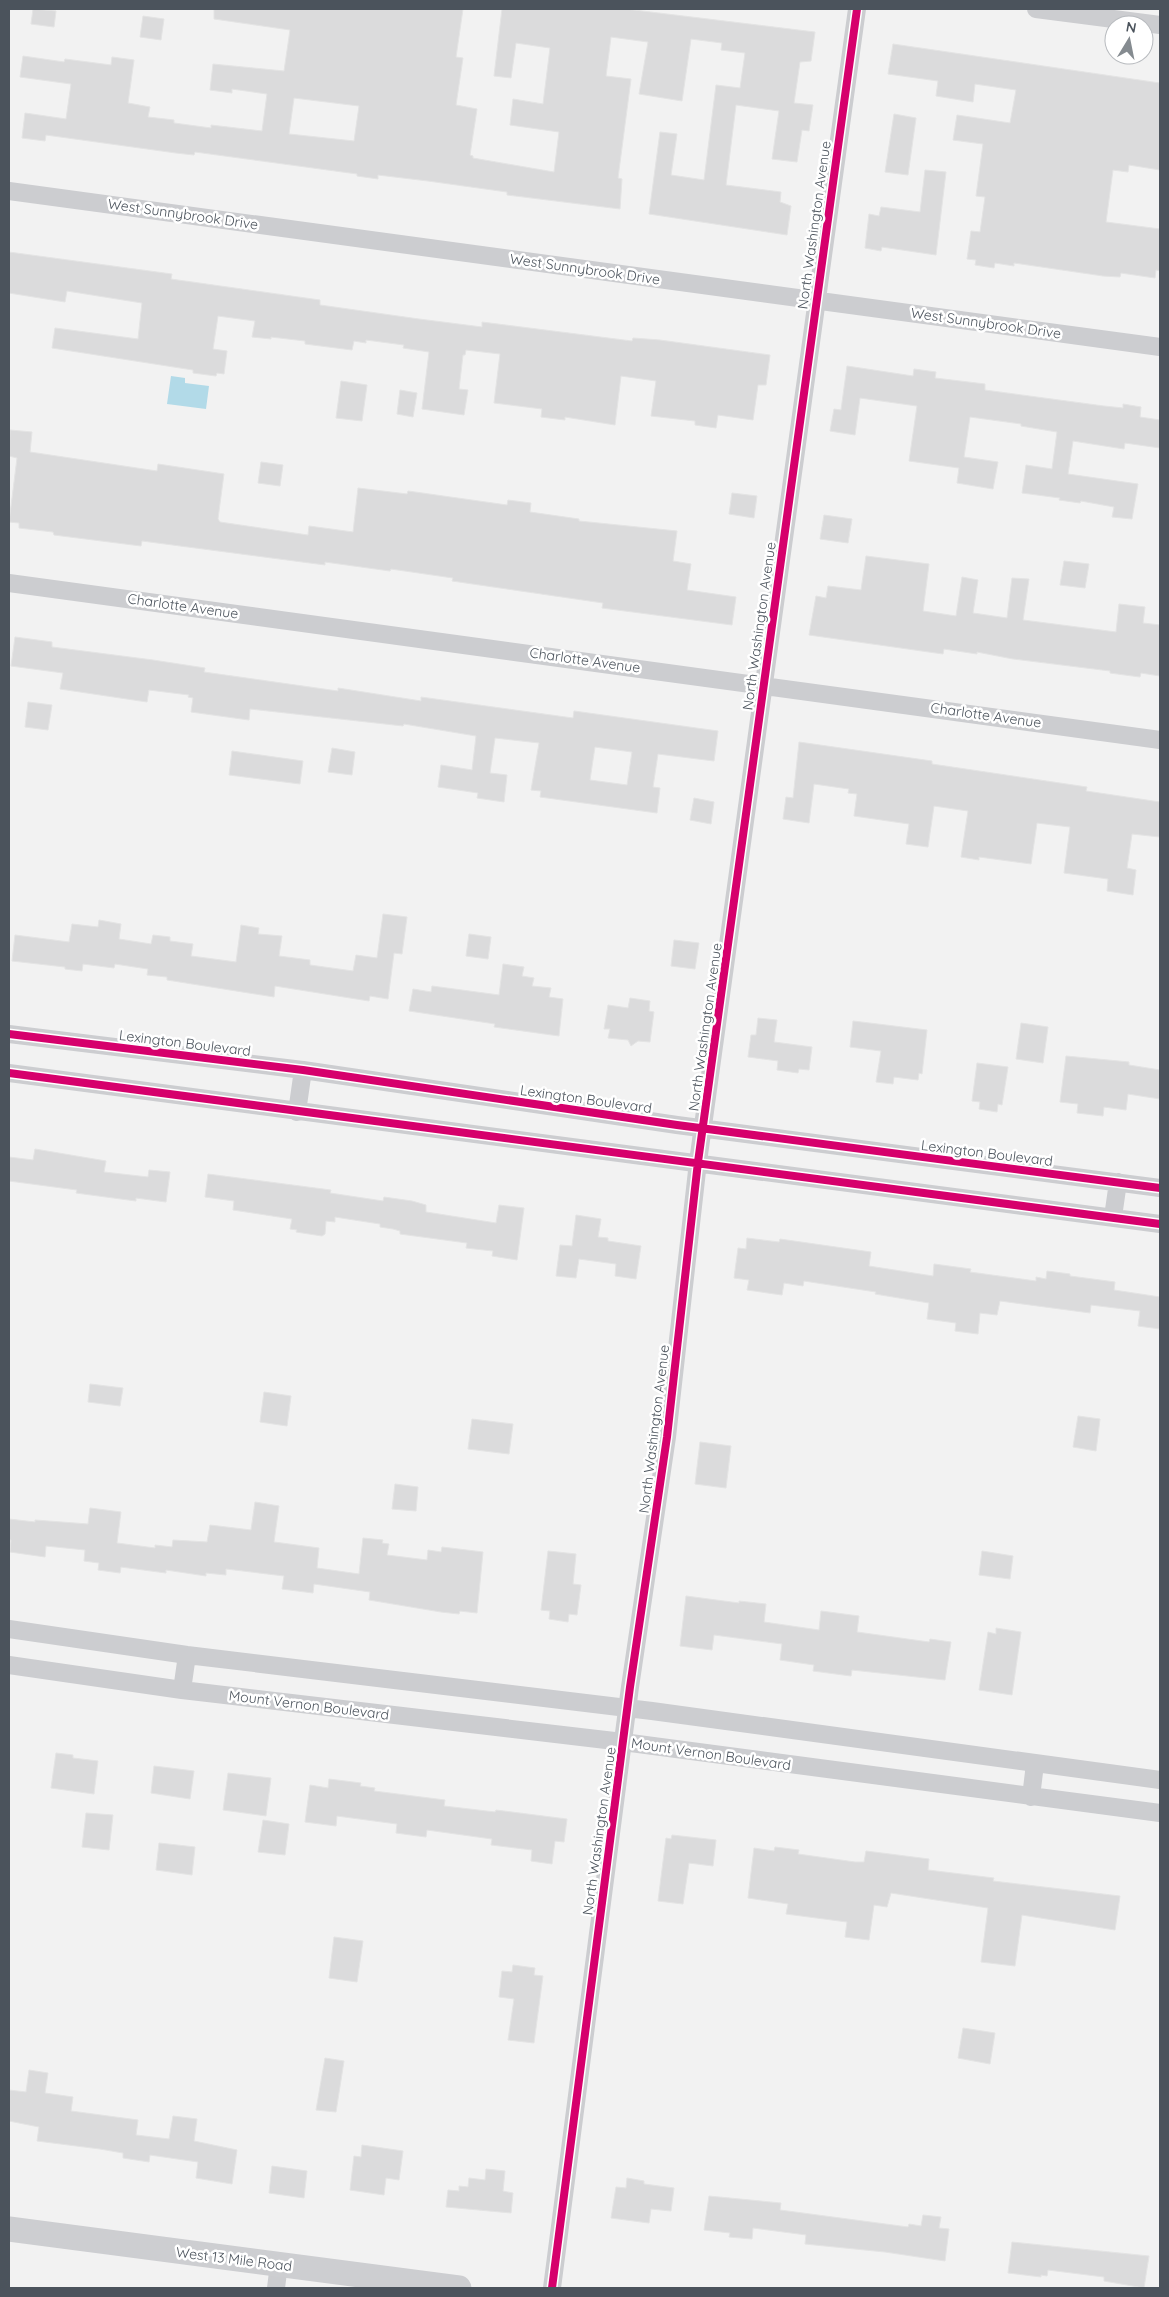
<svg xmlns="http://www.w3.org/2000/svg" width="1169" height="2297" viewBox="0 0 1169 2297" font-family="Quicksand,sans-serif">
  <rect width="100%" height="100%" fill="#f2f2f2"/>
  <path fill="#b2dae8" d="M 171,376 L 185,378 L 185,383 L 209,386 L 206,409 L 167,404 Z"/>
  <path fill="#dbdbdc" stroke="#e4e4e4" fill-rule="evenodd" d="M 33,9 L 56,11 L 54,27 L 31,24 Z
    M 214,9 L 463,9 L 456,57 L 463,58 L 456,105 L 477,109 L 470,155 L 473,156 L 473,158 L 554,172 L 559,132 L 510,125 L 513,99 L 543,104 L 550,48 L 516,43 L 511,78 L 494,76 L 502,9 L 626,9 L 815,32 L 811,61 L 800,62 L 794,103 L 813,105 L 809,131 L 802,130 L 797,162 L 772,159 L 779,111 L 736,105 L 726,185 L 781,192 L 780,202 L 791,206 L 787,235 L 649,214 L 660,132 L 677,134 L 671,175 L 704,180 L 716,85 L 740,88 L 745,53 L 721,50 L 722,43 L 691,39 L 682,101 L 639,94 L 648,42 L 611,37 L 606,76 L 631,79 L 618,178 L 622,179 L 620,209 L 507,195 L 507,192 L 428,181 L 378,175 L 378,179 L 357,176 L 357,174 L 195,152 L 194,155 L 176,153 L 46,135 L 45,141 L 22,138 L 25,113 L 66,119 L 71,84 L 20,77 L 23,56 L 64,62 L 65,59 L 111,65 L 112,57 L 134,60 L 128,103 L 150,107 L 148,117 L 174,120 L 174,123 L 211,128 L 211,125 L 262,131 L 267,94 L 232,89 L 232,93 L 210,90 L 213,64 L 284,71 L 290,30 L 214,19 ZM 294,98 L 359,106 L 354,141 L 289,134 Z
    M 143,16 L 164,19 L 161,40 L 140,37 Z
    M 893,44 L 1160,83 L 1160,170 L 1129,165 L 1128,172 L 1113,170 L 1106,222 L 1160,229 L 1160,271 L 1156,270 L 1155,278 L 1121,273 L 1120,277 L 1103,276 L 1014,263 L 1014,266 L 995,263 L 994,268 L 975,265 L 976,260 L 967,259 L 971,231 L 980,232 L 985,197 L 976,196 L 983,144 L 953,140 L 957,115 L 1010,123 L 1016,90 L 975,84 L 973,102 L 936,96 L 938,81 L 888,74 Z
    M 894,114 L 916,118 L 908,175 L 885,172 Z
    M 925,170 L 946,172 L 936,255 L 882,247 L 881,251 L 865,248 L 869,214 L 879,216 L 881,207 L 920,212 Z
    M 9,252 L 172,274 L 171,279 L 320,300 L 320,305 L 419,319 L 482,327 L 482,322 L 632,341 L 633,338 L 660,340 L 770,355 L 766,385 L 758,385 L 753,420 L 718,415 L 716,428 L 695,425 L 695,421 L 651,416 L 656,381 L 621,376 L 615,425 L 565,417 L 565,420 L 541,417 L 542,409 L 494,403 L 500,354 L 466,350 L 465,355 L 463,355 L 459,389 L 468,390 L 464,415 L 422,409 L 429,352 L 403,348 L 404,345 L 366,340 L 366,343 L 354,341 L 352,350 L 305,344 L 305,341 L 271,337 L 271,339 L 252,337 L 255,321 L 218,316 L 213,349 L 227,351 L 224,374 L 217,373 L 216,376 L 193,373 L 193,370 L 52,348 L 55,328 L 138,339 L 142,303 L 67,291 L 65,302 L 9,293 Z
    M 847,366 L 913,376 L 914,369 L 936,372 L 935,378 L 985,384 L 985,390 L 1104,406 L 1123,408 L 1123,404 L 1141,407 L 1140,417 L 1160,420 L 1160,448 L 1125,443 L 1124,449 L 1073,441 L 1068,474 L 1138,484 L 1132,519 L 1112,517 L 1114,507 L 1081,501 L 1080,503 L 1059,500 L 1060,498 L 1022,493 L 1026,465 L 1052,469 L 1057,432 L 1021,426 L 1021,424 L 970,417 L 964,457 L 998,462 L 993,489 L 957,483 L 959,468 L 909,461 L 917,406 L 860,398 L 855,435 L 830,431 L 834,409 L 841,410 Z
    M 341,381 L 367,385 L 362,421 L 336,418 Z
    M 400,390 L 417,393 L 413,417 L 397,414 Z
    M 10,430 L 32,432 L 30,452 L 157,471 L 158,464 L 224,474 L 218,519 L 220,522 L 308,535 L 309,526 L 353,532 L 358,488 L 407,494 L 408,491 L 507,505 L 508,500 L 531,503 L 530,512 L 579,519 L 579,521 L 677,531 L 673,561 L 691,564 L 687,590 L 736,597 L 732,625 L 602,608 L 603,603 L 452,581 L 453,578 L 391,569 L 390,571 L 325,562 L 325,565 L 142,541 L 141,546 L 54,535 L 53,532 L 19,528 L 19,523 L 9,522 L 17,458 L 9,456 Z
    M 261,462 L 283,465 L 280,486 L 258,483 Z
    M 732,493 L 757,496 L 754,518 L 729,514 Z
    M 824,515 L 852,519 L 848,543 L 820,539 Z
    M 866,556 L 929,564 L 923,611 L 956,616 L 962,577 L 978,580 L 973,613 L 1007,618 L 1012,578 L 1029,579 L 1023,620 L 1116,632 L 1119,604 L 1145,607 L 1143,623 L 1160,625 L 1160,676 L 1141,673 L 1140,677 L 1110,673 L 1110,671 L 1013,659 L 977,652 L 977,654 L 944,649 L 943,654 L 809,635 L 816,596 L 826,598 L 828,586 L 861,590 Z
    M 1064,561 L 1089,564 L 1085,588 L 1060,585 Z
    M 15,637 L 52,642 L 52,647 L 153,660 L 205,668 L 204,672 L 338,691 L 338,688 L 421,701 L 421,697 L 573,718 L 574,711 L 718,731 L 714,761 L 658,754 L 653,787 L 660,788 L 657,813 L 540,797 L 541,791 L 531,790 L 539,743 L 495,738 L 490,773 L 507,775 L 504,802 L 477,798 L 478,793 L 438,787 L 441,765 L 472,770 L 476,736 L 404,724 L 403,726 L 250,709 L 249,720 L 191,712 L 193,698 L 188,697 L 189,695 L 149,690 L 147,702 L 60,689 L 63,673 L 11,666 ZM 595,747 L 632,752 L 627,785 L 590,780 Z
    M 28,702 L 52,705 L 48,730 L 25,727 Z
    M 799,742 L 932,761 L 932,764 L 1087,787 L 1086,791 L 1160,802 L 1160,837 L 1132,834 L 1127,868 L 1136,870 L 1133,895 L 1107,891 L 1108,879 L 1064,873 L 1070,827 L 1037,823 L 1031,864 L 979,857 L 979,860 L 961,857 L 968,811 L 934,806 L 928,847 L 906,844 L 909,824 L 854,816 L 857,794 L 848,793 L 849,789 L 814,784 L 809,823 L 783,819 L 786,797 L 793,798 Z
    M 332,748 L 355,752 L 352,775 L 328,772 Z
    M 232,751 L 303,761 L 300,784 L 229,775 Z
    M 694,798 L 714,802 L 711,824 L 690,820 Z
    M 383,914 L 407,917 L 402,954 L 394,953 L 388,999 L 370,996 L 369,1001 L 275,986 L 274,997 L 167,980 L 167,977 L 147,975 L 148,969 L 115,964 L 114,968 L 83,964 L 82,971 L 65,969 L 65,967 L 12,961 L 15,935 L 69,942 L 72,924 L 98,927 L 99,920 L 121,924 L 119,939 L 151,944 L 153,935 L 170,937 L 170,941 L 193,944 L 191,956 L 236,962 L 241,925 L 259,928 L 258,934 L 282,936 L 279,956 L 310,960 L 310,965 L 353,971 L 356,955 L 377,958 Z
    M 469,934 L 491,937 L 488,959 L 466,956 Z
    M 674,940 L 699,943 L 695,969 L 671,966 Z
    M 503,964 L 524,967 L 522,976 L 534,978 L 532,986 L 551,988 L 549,997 L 563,999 L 559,1036 L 494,1027 L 495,1024 L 409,1011 L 413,989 L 431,992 L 432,986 L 499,995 Z
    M 630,998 L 650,1001 L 649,1011 L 654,1012 L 650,1042 L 638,1041 L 631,1046 L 628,1040 L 608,1038 L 610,1029 L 604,1029 L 608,1005 L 628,1008 Z
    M 758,1018 L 777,1020 L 774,1042 L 812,1047 L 809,1070 L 799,1069 L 798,1073 L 777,1070 L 778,1061 L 748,1057 L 751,1035 L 756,1035 Z
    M 853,1021 L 927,1030 L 922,1074 L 919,1073 L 918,1080 L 894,1077 L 893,1084 L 876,1082 L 881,1051 L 850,1047 Z
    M 1021,1023 L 1048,1027 L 1043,1063 L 1016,1059 Z
    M 1066,1056 L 1129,1062 L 1129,1065 L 1160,1070 L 1160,1099 L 1128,1094 L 1126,1110 L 1104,1107 L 1103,1116 L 1077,1113 L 1078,1104 L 1060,1102 Z
    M 977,1063 L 1008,1067 L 1002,1105 L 998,1104 L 997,1112 L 979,1109 L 980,1102 L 972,1101 Z
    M 35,1149 L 106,1161 L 104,1172 L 148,1177 L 149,1170 L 170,1172 L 166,1202 L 136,1198 L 136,1201 L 76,1193 L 77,1190 L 9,1181 L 9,1157 L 33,1160 Z
    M 208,1174 L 331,1190 L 330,1193 L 383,1201 L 384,1197 L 412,1201 L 426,1205 L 426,1212 L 496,1223 L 499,1205 L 524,1208 L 517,1260 L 492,1256 L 493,1251 L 466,1248 L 467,1243 L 400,1234 L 400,1231 L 393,1229 L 380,1227 L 380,1224 L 335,1217 L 335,1222 L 326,1221 L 325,1234 L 322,1236 L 296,1232 L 297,1230 L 290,1229 L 292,1219 L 233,1210 L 234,1201 L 205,1197 Z
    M 576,1215 L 601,1219 L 598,1237 L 608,1238 L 608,1241 L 641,1246 L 636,1279 L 615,1276 L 616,1264 L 579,1259 L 576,1278 L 556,1276 L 560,1245 L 572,1246 Z
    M 747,1238 L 779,1242 L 780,1239 L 871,1252 L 869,1266 L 933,1276 L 934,1264 L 971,1269 L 970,1272 L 1036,1281 L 1036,1277 L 1046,1279 L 1047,1271 L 1070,1274 L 1070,1276 L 1115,1282 L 1114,1290 L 1160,1297 L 1160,1329 L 1138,1326 L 1140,1311 L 1091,1305 L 1090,1313 L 1000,1301 L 997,1315 L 980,1313 L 978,1334 L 955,1331 L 956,1323 L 927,1319 L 929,1303 L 875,1294 L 876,1292 L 804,1281 L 803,1286 L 784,1283 L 782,1295 L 747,1290 L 749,1280 L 734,1278 L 738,1248 L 746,1249 Z
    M 90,1384 L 123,1388 L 120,1406 L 88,1402 Z
    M 264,1392 L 291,1396 L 287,1426 L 260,1422 Z
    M 1078,1416 L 1100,1419 L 1096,1451 L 1073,1447 Z
    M 472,1419 L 513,1424 L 509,1454 L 468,1449 Z
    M 700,1442 L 731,1446 L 726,1488 L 695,1484 Z
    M 395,1484 L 418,1487 L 416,1511 L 392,1509 Z
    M 255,1502 L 279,1506 L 274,1542 L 319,1548 L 317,1568 L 359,1574 L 363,1538 L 383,1540 L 382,1543 L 389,1544 L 387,1555 L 427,1560 L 428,1550 L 441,1552 L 442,1547 L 483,1552 L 477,1613 L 460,1611 L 459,1614 L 441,1612 L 369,1600 L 370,1592 L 314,1584 L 313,1593 L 282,1589 L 284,1576 L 226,1569 L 226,1575 L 206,1573 L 206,1576 L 166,1570 L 166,1573 L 121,1567 L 120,1573 L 98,1570 L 99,1563 L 84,1561 L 85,1550 L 46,1546 L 45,1557 L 10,1552 L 11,1540 L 9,1540 L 9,1519 L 35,1522 L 35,1520 L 88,1524 L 90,1508 L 121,1512 L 117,1543 L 155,1548 L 155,1545 L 172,1547 L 173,1540 L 207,1542 L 210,1525 L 251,1530 Z
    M 548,1551 L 576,1554 L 573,1584 L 581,1585 L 577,1615 L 569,1614 L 568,1622 L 549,1619 L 550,1611 L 541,1610 Z
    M 982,1551 L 1013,1556 L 1010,1579 L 979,1575 Z
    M 686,1596 L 739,1603 L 739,1601 L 766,1604 L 764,1622 L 819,1630 L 821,1611 L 859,1616 L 857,1632 L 929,1642 L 930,1639 L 951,1642 L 945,1680 L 852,1670 L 851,1676 L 813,1671 L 814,1665 L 780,1660 L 782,1644 L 714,1635 L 712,1650 L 680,1646 Z
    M 996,1628 L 1021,1632 L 1012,1695 L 979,1690 L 988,1632 L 996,1634 Z
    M 56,1753 L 73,1755 L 73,1758 L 98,1761 L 94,1794 L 51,1788 Z
    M 154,1766 L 194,1771 L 190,1799 L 151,1793 Z
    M 228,1773 L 271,1778 L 266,1816 L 223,1810 Z
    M 329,1779 L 361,1783 L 360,1786 L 375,1788 L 374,1791 L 445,1800 L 444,1806 L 495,1812 L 496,1810 L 567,1819 L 564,1842 L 555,1841 L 552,1864 L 531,1861 L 532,1850 L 491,1845 L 492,1839 L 427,1830 L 426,1837 L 396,1833 L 397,1824 L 337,1816 L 336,1826 L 305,1822 L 310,1785 L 328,1788 Z
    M 86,1813 L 113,1815 L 109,1850 L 82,1847 Z
    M 263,1820 L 289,1824 L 285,1855 L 258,1852 Z
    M 672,1835 L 716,1840 L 713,1866 L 689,1863 L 683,1904 L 658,1901 L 666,1838 L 671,1839 Z
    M 159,1843 L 195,1847 L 192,1875 L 156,1870 Z
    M 775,1847 L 799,1850 L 798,1854 L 855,1862 L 864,1862 L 866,1851 L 929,1859 L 928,1870 L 994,1878 L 993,1881 L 1120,1896 L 1115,1930 L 1022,1915 L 1015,1966 L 981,1962 L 988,1908 L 891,1893 L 887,1907 L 874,1905 L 869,1940 L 845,1937 L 847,1922 L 786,1914 L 788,1904 L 748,1898 L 754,1848 L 774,1851 Z
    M 334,1937 L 363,1941 L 357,1982 L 329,1978 Z
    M 513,1965 L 535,1968 L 534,1975 L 543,1976 L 534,2043 L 508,2040 L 514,1999 L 499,1997 L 502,1971 L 512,1972 Z
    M 963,2028 L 995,2033 L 990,2064 L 958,2058 Z
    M 325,2058 L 344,2061 L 336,2112 L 316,2110 Z
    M 29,2070 L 48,2073 L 45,2093 L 73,2097 L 71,2111 L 138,2120 L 136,2135 L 169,2139 L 173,2116 L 197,2119 L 194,2141 L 237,2150 L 232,2184 L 196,2178 L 198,2162 L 150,2155 L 149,2162 L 123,2158 L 123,2153 L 100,2149 L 37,2141 L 39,2127 L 9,2121 L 9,2090 L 26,2092 Z
    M 362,2145 L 403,2151 L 399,2180 L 386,2178 L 384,2195 L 350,2190 L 354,2156 L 361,2157 Z
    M 272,2166 L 307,2171 L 304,2198 L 269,2193 Z
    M 486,2169 L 505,2171 L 503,2191 L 513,2193 L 511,2213 L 446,2207 L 448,2190 L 459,2191 L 459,2186 L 468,2187 L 469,2178 L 485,2180 Z
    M 627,2178 L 644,2181 L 644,2184 L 674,2188 L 671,2211 L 651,2209 L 649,2223 L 611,2218 L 616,2187 L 626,2188 Z
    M 709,2196 L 781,2203 L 780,2210 L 908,2227 L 909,2224 L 921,2226 L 923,2215 L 941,2217 L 939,2228 L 949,2229 L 945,2261 L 885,2252 L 805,2244 L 806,2235 L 753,2228 L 752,2239 L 729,2237 L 730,2233 L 704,2230 Z
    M 1012,2242 L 1149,2256 L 1144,2288 L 1104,2281 L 1104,2277 L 1048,2270 L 1047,2276 L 1041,2275 L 1041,2277 L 1008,2273 Z"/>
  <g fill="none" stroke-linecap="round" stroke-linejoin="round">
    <path stroke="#cccdd0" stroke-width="18" d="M 1036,9 L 1160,25
      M 9,191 L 1160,347
      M 9,583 L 1160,740
      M 9,1034 L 303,1070 L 677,1125 L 1160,1188
      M 9,1073 L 1160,1224
      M 297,1112 L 303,1070
      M 1113,1217 L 1118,1182
      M 9,1629 L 187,1655 L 652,1711 L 1160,1780
      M 9,1665 L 182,1690 L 623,1742 L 1160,1813
      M 182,1690 L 187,1655
      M 1031,1797 L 1035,1764
      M 276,2288 L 279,2264
      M 552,2288 L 630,1687 L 667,1437 L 698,1162 L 857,9"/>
    <path stroke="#cdced1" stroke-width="25" d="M 9,2229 L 459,2288"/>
    <g stroke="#fff" stroke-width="11">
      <path id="cycleway" d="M 9,1034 L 303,1070 L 677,1125 L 1160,1188
        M 9,1073 L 1160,1224
        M 552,2288 L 630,1687 L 667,1437 L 698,1162 L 857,9"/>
    </g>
    <use href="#cycleway" stroke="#d6006c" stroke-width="8"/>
  </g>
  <g text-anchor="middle" stroke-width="5" stroke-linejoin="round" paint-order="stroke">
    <g font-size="14" fill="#4b535c" stroke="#fff">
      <text transform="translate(183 214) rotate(8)" y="5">West Sunnybrook Drive</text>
      <text transform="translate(814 225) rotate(-82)" y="5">North Washington Avenue</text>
      <text transform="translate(585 269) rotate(8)" y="5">West Sunnybrook Drive</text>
      <text transform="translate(986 323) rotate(8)" y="5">West Sunnybrook Drive</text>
      <text transform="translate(183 606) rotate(8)" y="5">Charlotte Avenue</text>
      <text transform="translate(759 626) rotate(-82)" y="5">North Washington Avenue</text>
      <text transform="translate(585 660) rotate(8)" y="5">Charlotte Avenue</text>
      <text transform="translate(986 715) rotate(8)" y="5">Charlotte Avenue</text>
      <text transform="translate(705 1027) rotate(-82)" y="5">North Washington Avenue</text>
      <text transform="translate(185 1043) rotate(7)" y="5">Lexington Boulevard</text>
      <text transform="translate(586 1099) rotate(8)" y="5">Lexington Boulevard</text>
      <text transform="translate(987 1153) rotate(7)" y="5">Lexington Boulevard</text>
      <text transform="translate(654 1429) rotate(-83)" y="5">North Washington Avenue</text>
      <text transform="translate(309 1705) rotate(7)" y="5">Mount Vernon Boulevard</text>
      <text transform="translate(711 1754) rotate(8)" y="5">Mount Vernon Boulevard</text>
      <text transform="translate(599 1831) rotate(-82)" y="5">North Washington Avenue</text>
      <text transform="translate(234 2259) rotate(7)" y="5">West 13 Mile Road</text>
    </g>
  </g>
  <rect width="1169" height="2297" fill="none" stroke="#4b535c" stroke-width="20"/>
  <g transform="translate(1129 40) rotate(10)"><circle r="24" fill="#ffffff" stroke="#b7babe"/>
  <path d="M0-4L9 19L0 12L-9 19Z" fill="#858b90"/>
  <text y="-8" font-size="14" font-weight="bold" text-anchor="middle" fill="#4b535c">N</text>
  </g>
</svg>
